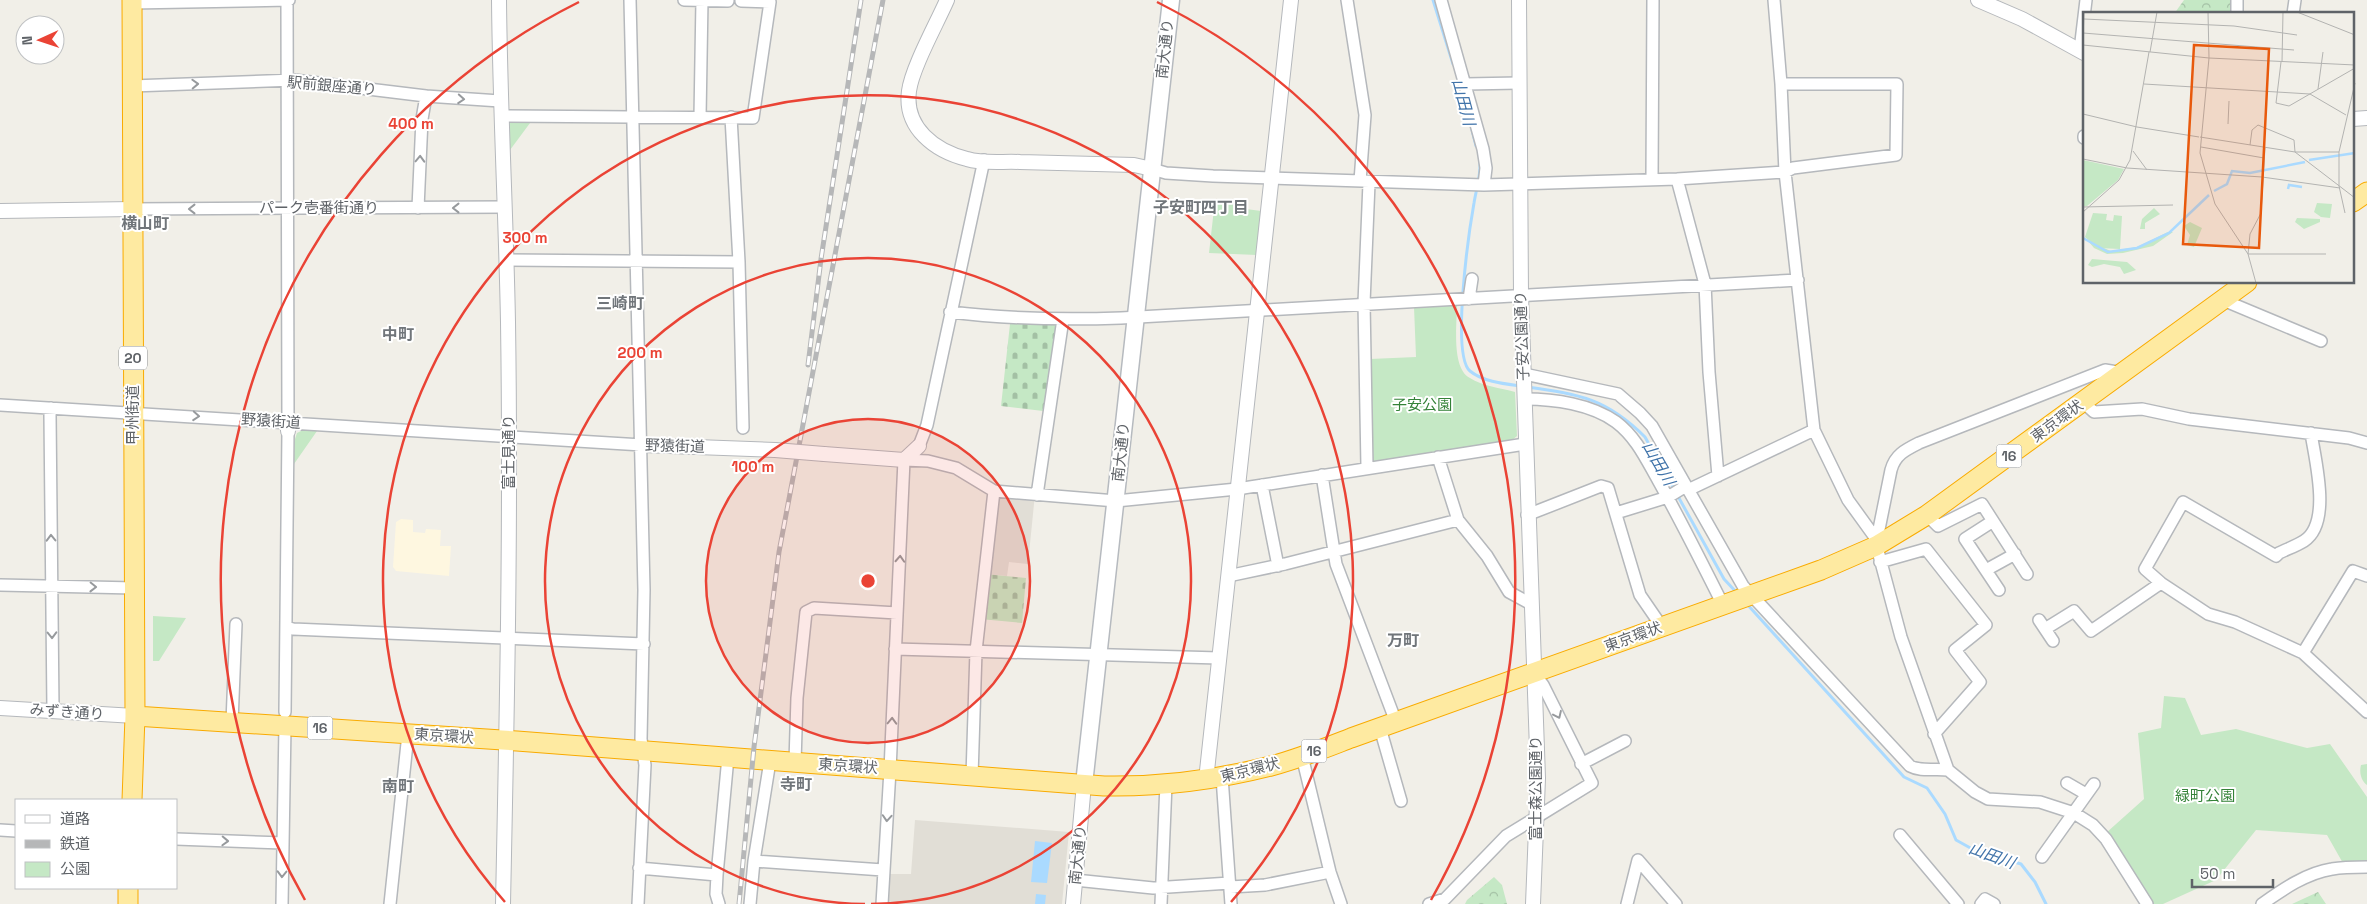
<svg xmlns="http://www.w3.org/2000/svg" width="2367" height="904" viewBox="0 0 2367 904" font-family="'Space Grotesk','Noto Sans JP',sans-serif">
  <defs>
    <pattern id="forest-crowns" width="20" height="18" patternUnits="userSpaceOnUse" patternTransform="scale(1.25)"><rect width="20" height="18" fill="#c5e8c5"/><path d="M2 6a3 3 0 1 1 6 0M12 15a3 3 0 1 1 6 0" fill="none" stroke="#a3c0a4"/></pattern>
    <pattern id="cemetery-stones" width="16" height="16" patternUnits="userSpaceOnUse" patternTransform="scale(1.25)"><rect width="16" height="16" fill="#c5e8c5"/><path d="M2 7V4a2 2 0 0 1 4 0v3zM10 15v-3a2 2 0 0 1 4 0v3z" fill="#a3c0a4"/></pattern>
  </defs>
  <rect width="100%" height="100%" fill="#f1efe8"/>
  <path fill="#fef7e0" d="M 401,519 L 413,520 L 413,532 L 425,533 L 426,529 L 441,530 L 440,546 L 451,546 L 449,576 L 396,571 L 393,567 L 396,522 Z"/>
  <path fill="#e1ded6" d="M 994,491 L 1035,494 L 1028,564 L 1009,562 L 1007,576 L 985,574 Z
    M 915,820 L 1069,832 L 1062,904 L 882,904 L 883,874 L 911,874 Z"/>
  <path fill="url(#forest-crowns)" d="M 2184,0 L 2232,0 L 2232,14 L 2174,14 Z
    M 1494,877 L 1502,885 L 1507,904 L 1465,904 L 1467,900 Z
    M 2318,892 L 2326,904 L 2292,904 Z"/>
  <path fill="url(#cemetery-stones)" d="M 1010,324 L 1058,324 L 1043,411 L 1001,406 Z
    M 985,574 L 1026,578 L 1022,623 L 980,619 Z"/>
  <path fill="#c5e8c5" d="M 533,119 L 510,150 L 509,120 Z
    M 1215,200 L 1245,203 L 1246,209 L 1261,211 L 1257,255 L 1209,253 Z
    M 1457,305 C 1457,324 1451,368 1470,378 C 1482,386 1501,388 1515,392 L 1517,436 L 1511,441 L 1372,463 L 1370,359 L 1416,357 L 1414,307 Z
    M 301,431 L 317,431 L 294,464 L 294,442 L 297,433 Z
    M 153,616 L 186,618 L 159,661 L 153,661 Z
    M 2164,696 L 2185,698 L 2201,735 L 2236,729 L 2307,748 L 2330,744 L 2367,797 L 2367,862 L 2344,865 L 2327,835 L 2256,830 L 2216,880 L 2163,904 L 2151,904 L 2106,833 L 2144,799 L 2138,733 L 2161,728 Z
    M 2367,764 L 2367,785 C 2361,781 2359,772 2361,765 Z"/>
  <path fill="#aadaff" d="M 1035,841 L 1052,843 L 1047,883 L 1031,882 Z
    M 1036,894 L 1046,895 L 1045,904 L 1035,904 Z"/>
  <g fill="none" stroke-linecap="round" stroke-linejoin="round">
    <path stroke="#aadaff" stroke-width="3" d="M 1433,0 L 1453,64
      M 1472,130 L 1476,146
      M 1480,162 C 1481,175 1476,190 1474,203 C 1469,231 1451,355 1470,371 C 1483,382 1506,384 1521,386
      M 1527,387 C 1580,394 1607,399 1645,437 L 1724,579 L 1737,593
      M 1746,603 L 1904,777 L 1927,788 L 1945,814 L 1956,840 L 1974,850 L 2021,864 L 2035,882 L 2046,904"/>
    <g stroke="#b5b8bc" stroke-width="14">
      <path id="minor" d="M 287,0 L 288,422
        M 630,0 L 644,590 L 641,739 L 645,765 L 638,904
        M 684,0 L 728,1
        M 1347,0 L 1365,115 L 1360,181
        M 1441,0 L 1483,149 L 1486,168 L 1484,185
        M 1774,0 L 1781,84 L 1785,172 L 1814,430 L 1848,500 L 1874,536 L 1901,637 L 1948,770 L 1975,792 L 1988,799 L 2040,802 L 2074,813 L 2093,825 L 2106,839 L 2147,904
        M 2237,0 L 2237,14
        M 132,3 L 289,0
        M 2293,14 L 2295,0
        M 2080,50 L 2086,0
        M 1466,84 L 1519,83
        M 132,86 L 294,80 L 426,96 L 500,101
        M 501,116 L 753,118 L 770,2 L 741,1
        M 700,117 L 702,0
        M 731,117 L 739,262 L 743,428
        M 2084,136 L 2084,138
        M 1152,169 L 1166,173 L 1213,176 L 1484,185 L 1677,179 L 1785,172 L 1793,168 L 1896,155 L 1897,84 L 1781,84
        M 1652,179 L 1653,0
        M 1677,179 L 1705,284 L 1709,372 L 1718,476
        M 418,208 L 422,119 L 426,96
        M 133,209 L 504,207
        M 506,260 L 739,262
        M 1469,299 L 1472,279
        M 2223,300 L 2321,341
        M 950,312 C 1007,319 1063,320 1121,318 L 1798,280
        M 1524,374 L 1618,394 L 1640,413 L 1652,426 L 1743,586 L 1910,766 C 1921,772 1935,768 1948,770
        M 1525,399 C 1554,399 1591,404 1616,422 C 1636,437 1646,459 1658,480 C 1681,521 1702,563 1723,605
        M 2083,402 L 2094,412 L 2142,409 L 2189,419 L 2349,438 L 2367,443
        M 0,405 L 642,445
        M 51,408 L 50,415 L 53,710
        M 2311,433 C 2315,460 2332,523 2304,541 C 2296,546 2287,549 2279,553 L 2276,556 L 2183,502 L 2145,569 L 2161,583 L 2208,614 L 2235,622 L 2303,653 L 2367,712
        M 919,446 L 927,425 L 984,160
        M 1438,457 L 1458,520 L 1487,556 L 1509,592 L 1531,604
        M 1367,467 L 1364,303 L 1369,183
        M 1322,475 L 1336,564 L 1396,722
        M 1262,485 L 1278,566
        M 1690,489 L 1814,430
        M 1037,495 L 1063,319
        M 1616,513 L 1668,497 L 1686,486
        M 1527,515 L 1601,486 L 1608,488 L 1640,595 L 1662,627
        M 1927,515 L 1938,526 L 1982,504 L 2027,574
        M 1993,521 L 1965,539 L 1999,590
        M 1876,544 L 1891,470 C 1895,455 1905,450 1919,443 L 2105,370 L 2123,373
        M 1880,562 L 1926,549 L 1986,625 L 1955,650 L 1980,682 L 1934,734
        M 1986,570 L 2015,554
        M 1228,576 L 1285,564 L 1458,520
        M 0,585 L 134,588
        M 2039,620 L 2053,641
        M 286,627 L 293,629 L 644,644
        M 2045,629 L 2074,611 L 2091,631 L 2161,583
        M 895,649 L 1219,658
        M 2303,653 L 2353,571 L 2367,576
        M 285,712 L 288,431
        M 232,722 L 236,624
        M 1380,728 L 1401,801
        M 1302,756 L 1330,872 L 1341,904
        M 795,762 L 797,698 L 806,612 L 814,608 L 897,613
        M 1581,764 L 1625,741
        M 972,776 L 976,651 L 994,491
        M 1222,777 L 1231,904
        M 2067,783 L 2086,794
        M 0,830 L 16,831
        M 1900,835 L 1958,904
        M 176,839 L 283,843
        M 2042,857 L 2094,784
        M 754,861 L 883,870
        M 639,868 L 717,875
        M 1075,880 L 1153,888 L 1230,883
        M 1230,887 L 1265,885 L 1330,872
        M 282,904 L 285,726
        M 390,904 L 408,734
        M 719,904 L 716,894 L 717,875 L 728,757
        M 750,904 L 754,861 L 770,761
        M 882,904 L 890,770 L 904,460 L 928,461 L 956,468 L 994,491 L 1116,501 L 1237,489 L 1525,444
        M 1161,904 L 1166,784
        M 1429,904 L 1445,899 L 1506,836 L 1592,783 L 1543,685 L 1534,673
        M 1627,904 L 1638,860 L 1676,904
        M 1981,904 L 1985,899 L 1994,904
        M 2262,904 C 2282,890 2306,873 2332,869 C 2343,867 2355,867 2367,867"/>
    </g>
    <g stroke="#b5b8bc" stroke-width="16">
      <path id="tertiary" d="M 499,0 C 500,108 506,215 508,322 C 511,516 507,710 503,904
        M 947,0 C 937,23 912,68 909,91 C 904,128 935,151 967,159 C 983,164 1004,161 1020,162 C 1058,163 1096,164 1134,165 L 1152,169
        M 1519,0 L 1521,295 L 1538,778 L 1533,904
        M 1978,0 L 2022,19 L 2084,53
        M 2353,119 L 2367,118
        M 0,211 L 133,209
        M 288,431 L 288,422
        M 642,445 L 775,450
        M 824,454 L 904,460 L 919,446
        M 0,708 L 135,716
        M 1206,780 L 1291,0
        M 1073,904 L 1084,784"/>
    </g>
    <g stroke="#b6babf" stroke-width="19">
      <path id="secondary" d="M 1084,784 L 1171,0"/>
    </g>
    <g stroke="#f9ab00" stroke-width="21">
      <path id="trunk" d="M 2353,202 L 2367,192
        M 135,716 L 517,741 L 1104,786 C 1160,787 1216,780 1271,766 C 1298,759 1325,748 1351,738 L 1821,570 L 1876,546 L 1927,515 L 2247,282
        M 132,800 L 135,716 L 132,0
        M 128,904 L 128,888"/>
    </g>
    <use href="#minor" stroke="#fff" stroke-width="11"/>
    <use href="#tertiary" stroke="#fff" stroke-width="14"/>
    <use href="#secondary" stroke="#fff" stroke-width="16"/>
    <use href="#trunk" stroke="#feeaa1" stroke-width="19"/>
    <g stroke="#b6b7b8" stroke-width="5">
      <path id="rail" d="M 808,365 L 821,259 L 861,0
        M 739,904 L 754,747 L 779,552 L 883,0"/>
    </g>
    <use href="#rail" stroke="#fff" stroke-width="3" stroke-dasharray="9" stroke-linecap="butt"/>
    <g stroke="#b5b8bc" stroke-width="16" stroke-linecap="butt">
      <path id="tertiary-bridge" d="M 775,450 L 824,454"/>
    </g>
    <use href="#tertiary-bridge" stroke="#fff" stroke-width="14"/>
  </g>
  <defs><path id="oneway-chevron" d="M-2-3.5L2.5 0L-2 3.5" fill="none" stroke-width="1.6" stroke-linecap="round" stroke-linejoin="round" transform="scale(1.25)"/></defs>
  <g stroke="#979a9d">
    <use href="#oneway-chevron" transform="translate(195 84) rotate(-2)"/>
    <use href="#oneway-chevron" transform="translate(461 99) rotate(4)"/>
    <use href="#oneway-chevron" transform="translate(420 159) rotate(-88)"/>
    <use href="#oneway-chevron" transform="translate(456 208) rotate(-180)"/>
    <use href="#oneway-chevron" transform="translate(192 209) rotate(180)"/>
    <use href="#oneway-chevron" transform="translate(196 416) rotate(4)"/>
    <use href="#oneway-chevron" transform="translate(51 538) rotate(-91)"/>
    <use href="#oneway-chevron" transform="translate(900 559) rotate(-87)"/>
    <use href="#oneway-chevron" transform="translate(93 587) rotate(1)"/>
    <use href="#oneway-chevron" transform="translate(52 635) rotate(89)"/>
    <use href="#oneway-chevron" transform="translate(1558 715) rotate(65)"/>
    <use href="#oneway-chevron" transform="translate(892 721) rotate(-88)"/>
    <use href="#oneway-chevron" transform="translate(887 818) rotate(94)"/>
    <use href="#oneway-chevron" transform="translate(225 841) rotate(2)"/>
    <use href="#oneway-chevron" transform="translate(282 874) rotate(91)"/>
  </g>
  <circle cx="868" cy="581" r="162" fill="#ea4335" fill-opacity=".12"/>
  <g fill="none" stroke="#ea4335" stroke-width="2.5">
    <circle cx="868" cy="581" r="162"/>
    <path d="M865 904A323 323 0 1 1 871 904"/>
    <path d="M505 902A485 485 0 1 1 1231 902"/>
    <path d="M305 900A647 647 0 0 1 579 2M1157 2A647 647 0 0 1 1431 900"/>
  </g>
  <g text-anchor="middle" stroke-width="4" stroke-linejoin="round" paint-order="stroke">
    <g fill="#fff" stroke="#8f9295" stroke-width="1">
      <rect x="119" y="346.5" width="28" height="23" rx="4"/>
      <rect x="1996.5" y="444.5" width="25" height="23" rx="4"/>
      <rect x="307.5" y="716.5" width="25" height="23" rx="4"/>
      <rect x="1301.5" y="739.5" width="25" height="23" rx="4"/>
    </g>
    <g font-size="14" font-weight="bold" fill="#5f6368">
      <text x="133" y="363">20</text>
      <text x="2009" y="461">16</text>
      <text x="320" y="733">16</text>
      <text x="1314" y="756">16</text>
    </g>
    <g font-size="15" fill="#5f6368" stroke="#fff">
      <text transform="translate(1165 49) rotate(-84)" y="5">南大通り</text>
      <text transform="translate(332 86) rotate(5)" y="5">駅前銀座通り</text>
      <text x="319" y="213">パーク壱番街通り</text>
      <text transform="translate(1522 336) rotate(-92)" y="5">子安公園通り</text>
      <text transform="translate(133 415) rotate(-90)" y="5">甲州街道</text>
      <text transform="translate(271 421) rotate(4)" y="5">野猿街道</text>
      <text transform="translate(2057 421) rotate(-36)" y="5">東京環状</text>
      <text transform="translate(675 446) rotate(2)" y="5">野猿街道</text>
      <text transform="translate(509 452) rotate(-90)" y="5">富士見通り</text>
      <text transform="translate(1121 452) rotate(-84)" y="5">南大通り</text>
      <text transform="translate(1633 637) rotate(-20)" y="5">東京環状</text>
      <text transform="translate(67 712) rotate(4)" y="5">みずき通り</text>
      <text transform="translate(444 736) rotate(4)" y="5">東京環状</text>
      <text transform="translate(848 766) rotate(4)" y="5">東京環状</text>
      <text transform="translate(1250 770) rotate(-14)" y="5">東京環状</text>
      <text transform="translate(1536 788) rotate(-90)" y="5">富士森公園通り</text>
      <text transform="translate(1078 855) rotate(-84)" y="5">南大通り</text>
    </g>
    <g font-size="15" fill="#348238" stroke="#fff">
      <text x="1422" y="410">子安公園</text>
      <text x="2205" y="801">緑町公園</text>
    </g>
    <g font-size="16" font-style="italic" fill="#4174aa" stroke="#fff">
      <text transform="translate(1464 102) rotate(75)" y="6">山田川</text>
      <text transform="translate(1659 463) rotate(60)" y="6">山田川</text>
      <text transform="translate(1992 855) rotate(20)" y="6">山田川</text>
    </g>
    <g font-size="16" font-weight="bold" fill="#70757a" stroke="#fff">
      <text x="1201" y="213">子安町四丁目</text>
      <text x="145" y="229">横山町</text>
      <text x="620" y="309">三崎町</text>
      <text x="398" y="340">中町</text>
      <text x="1403" y="646">万町</text>
      <text x="796" y="790">寺町</text>
      <text x="398" y="792">南町</text>
    </g>
  </g>
  <g transform="translate(2083 12)">
    <rect width="271" height="271" fill="#f1efe8"/>
    <path d="M 71,196 L 77,202 L 62,211 L 62,217 L 57,217 L 59,207 ZM 85,220 L 90,220 L 70,234 L 40,241 L 24,242 L 11,236 L 6,230 L 28,239 L 54,235 ZM 9,247 L 44,250 L 53,258 L 41,262 L 37,255 L 21,252 L 9,255 L 5,253 Z" fill="#c5e8c5"/>
    <path d="M 10,201 L 24,202 L 23,208 L 30,209 L 31,203 L 39,204 L 37,237 L 15,236 L 2,225 Z" fill="#c5e8c5"/>
    <path d="M 0,148 L 41,157 L 35,168 L 4,194 L 0,194 ZM 234,191 L 249,192 L 247,206 L 238,205 L 231,200 ZM 214,206 L 237,207 L 237,210 L 221,217 L 212,210 ZM 107,210 L 119,216 L 111,235 L 104,233 L 107,223 L 101,214 Z" fill="#c5e8c5"/>
    <path fill="none" stroke="#aadaff" stroke-width="2.5" d="M 226,148 L 272,141M 205,177 L 206,173 L 219,175M 131,179 L 144,172 L 149,159 L 167,161 L 222,150M 0,226 L 25,240 L 54,236 L 86,221 L 126,183"/>
    <path fill="none" stroke="#b3b3b1" stroke-width="1" d="M 125,0 L 126,46M 214,0 L 272,23M 1,7 L 151,14 L 214,23M 0,21 L 211,38M 0,28 L 1,0M 0,33 L 126,46 L 272,53M 67,40 L 74,0M 126,46 L 117,141 L 132,192 L 165,242 L 173,271M 198,50 L 193,91 L 206,94 L 272,56M 199,50 L 200,0M 61,72 L 227,82 L 263,103M 235,77 L 240,40M 0,102 L 54,115 L 116,125M 145,112 L 146,89M 117,125 L 212,140 L 272,186M 167,133 L 169,118 L 175,113 L 211,128 L 212,140 L 256,140M 118,135 L 181,146M 182,136 L 178,201 L 167,222 L 165,242 L 243,242M 50,139 L 64,158M 0,147 L 44,156 L 179,165 L 257,176M 0,195 L 90,193M 0,200 L 36,168 L 47,148 L 66,40M 262,201 L 256,174 L 256,140 L 272,71"/>
    <path fill="#e8590c" fill-opacity="0.15" stroke="#e8590c" stroke-width="2.5" d="M 111,33 L 186,37 L 176,236 L 100,232 Z"/>
    <rect width="271" height="271" fill="none" stroke="#5f6368" stroke-width="2.5"/>
  </g>
  <circle cx="868" cy="581" r="8" fill="#ea4335" stroke="#fff" stroke-width="2.5"/>
  <g font-size="15" text-anchor="middle" font-weight="bold" fill="#ea4335" stroke="#fff" stroke-width="4" stroke-linejoin="round" paint-order="stroke">
    <text x="411" y="129">400 m</text>
    <text x="525" y="243">300 m</text>
    <text x="640" y="358">200 m</text>
    <text x="753" y="472">100 m</text>
  </g>
  <rect x="15" y="799" width="162" height="90" fill="#ffffff" stroke="#bfc1c3"/>
  <rect x="25" y="815" width="25" height="8" fill="#ffffff" stroke="#bfc1c3"/>
  <text x="60" y="824" font-size="15" fill="#5f6368">道路</text>
  <rect x="25" y="840" width="25" height="8" fill="#b6b7b8" stroke="#bfc1c3"/>
  <text x="60" y="849" font-size="15" fill="#5f6368">鉄道</text>
  <rect x="25" y="862" width="25" height="15" fill="#c5e8c5" stroke="#bfc1c3"/>
  <text x="60" y="874" font-size="15" fill="#5f6368">公園</text>
  <g transform="translate(40 40) rotate(267)"><circle r="24" fill="#ffffff" stroke="#bfc1c3"/>
  <path d="M0-4L9 19L0 12L-9 19Z" fill="#ea4335"/>
  <text y="-8" font-size="14" font-weight="bold" text-anchor="middle" fill="#5f6368">N</text>
  </g>
  <path d="M2192 879v8h81v-8" fill="none" stroke="#5f6368" stroke-width="2.5"/>
  <text x="2200" y="879" font-size="15" fill="#5f6368" stroke="#ffffff" stroke-width="4" paint-order="stroke">50 m</text>
</svg>
